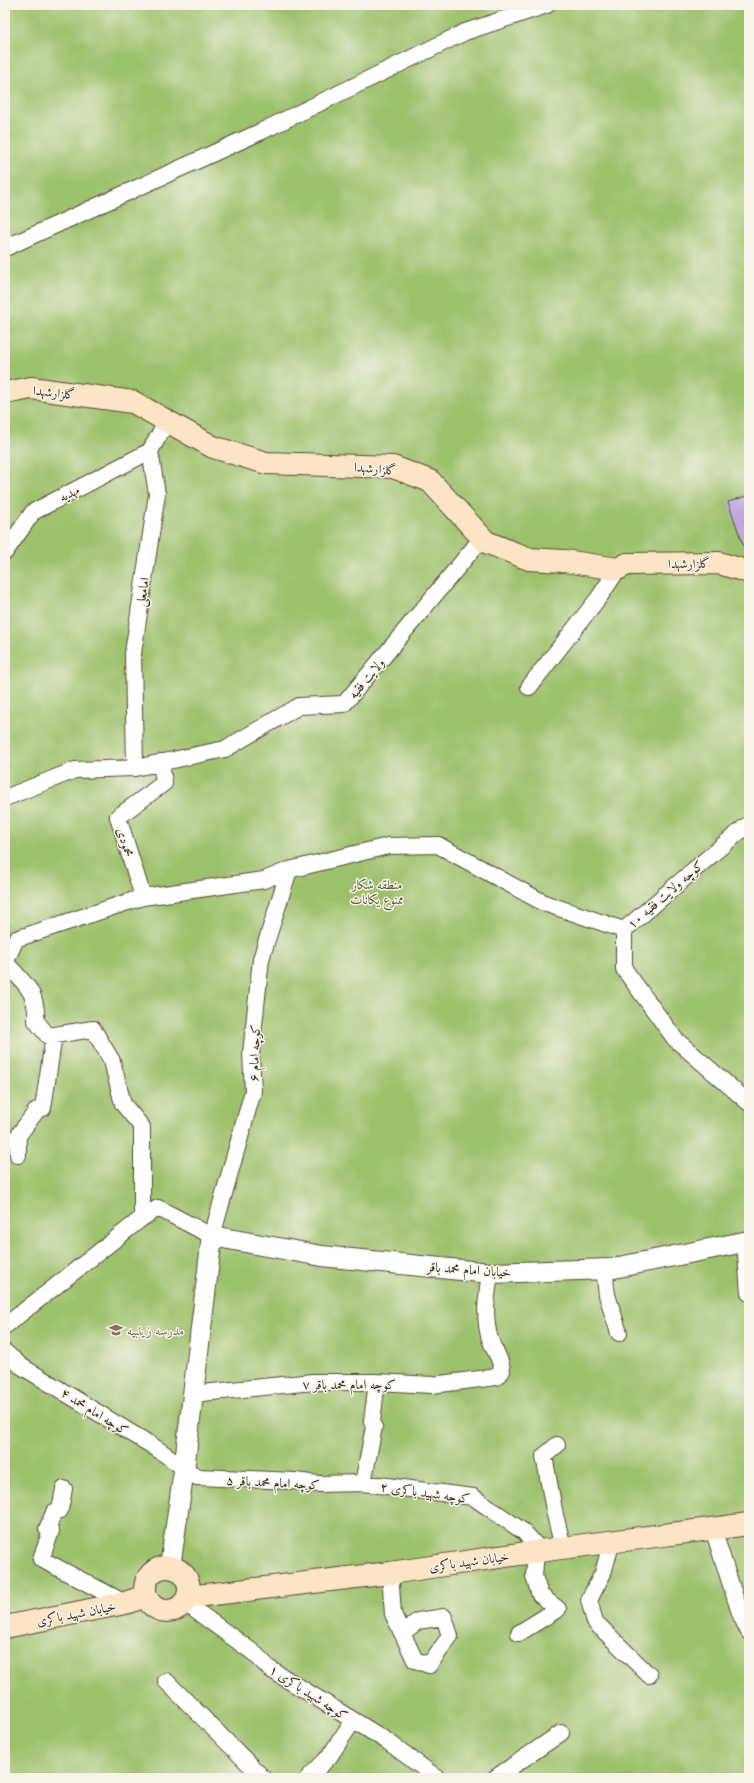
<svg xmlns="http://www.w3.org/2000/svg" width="754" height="1783" viewBox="0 0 754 1783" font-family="Cardo,Amiri,serif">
  <rect width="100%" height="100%" fill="#f7f3e8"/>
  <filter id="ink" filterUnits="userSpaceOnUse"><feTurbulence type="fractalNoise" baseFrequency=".025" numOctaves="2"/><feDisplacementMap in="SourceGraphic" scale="8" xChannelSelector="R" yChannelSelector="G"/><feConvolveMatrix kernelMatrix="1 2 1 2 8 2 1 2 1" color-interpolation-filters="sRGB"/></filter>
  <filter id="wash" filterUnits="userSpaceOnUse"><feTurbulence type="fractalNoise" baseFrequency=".012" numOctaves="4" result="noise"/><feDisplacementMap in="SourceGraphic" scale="16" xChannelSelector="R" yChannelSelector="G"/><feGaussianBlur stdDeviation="0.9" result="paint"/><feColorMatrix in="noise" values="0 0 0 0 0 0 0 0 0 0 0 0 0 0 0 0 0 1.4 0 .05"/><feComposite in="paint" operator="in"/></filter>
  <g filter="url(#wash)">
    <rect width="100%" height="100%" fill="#eddfbe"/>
    <path fill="#9cc16c" stroke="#6c7645" d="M 5,5 L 749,5 L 749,1778 L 5,1778 Z"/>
    <g id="blocks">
      <path fill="#c0a8de" d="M 749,495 L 749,558 L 748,559 L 728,502 Z"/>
    </g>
  </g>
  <g filter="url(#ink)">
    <use href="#blocks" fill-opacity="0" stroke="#564536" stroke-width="1"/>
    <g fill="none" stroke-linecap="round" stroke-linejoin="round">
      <g stroke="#564536" stroke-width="18">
        <path id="minor" d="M 5,248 L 260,132 L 465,32 L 547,5
          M 5,552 L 33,512 L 150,451
          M 529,687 L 600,596 L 618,569
          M 135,768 L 133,653 L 157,494 L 150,451 L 167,421
          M 5,798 L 75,770 L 135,768 L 225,749 L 299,706 L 344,704 L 482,538
          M 749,824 C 706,858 666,895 624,930 L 624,969 L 675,1039 L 749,1103
          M 143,897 L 118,817 L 164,783 L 161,762
          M 5,962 C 24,983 38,992 36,1021 L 48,1036 L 93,1029 L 112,1061 L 123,1104 L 142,1127 L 142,1218
          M 5,963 L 16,939 L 143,897 L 264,880 L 289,870 L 388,846 L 438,845 L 544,903 L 624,930
          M 18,1155 L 18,1136 L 37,1110 L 43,1108 L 54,1035
          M 745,1242 L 749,1293
          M 604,1269 L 607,1295 L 619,1333
          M 5,1326 L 142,1218 L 158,1208 L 212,1236 L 253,1091 L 251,1054 L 261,959 L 289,870
          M 5,1352 L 21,1366 L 156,1448 L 197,1477 L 295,1481 L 318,1484 L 363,1483 L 473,1497 L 524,1532 L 541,1551
          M 192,1394 L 313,1382 L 377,1382 L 432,1385 L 496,1377 L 502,1371 C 502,1359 493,1350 490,1339 C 483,1317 487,1294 490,1273
          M 557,1445 L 544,1456 L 555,1515 L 563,1547
          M 363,1483 L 374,1427 L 372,1421 L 377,1382
          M 64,1489 L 60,1510 L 54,1512 L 47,1529 L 51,1531 L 41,1559 L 125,1603
          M 713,1529 L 741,1616 L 749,1632
          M 612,1541 L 603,1573 L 589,1600 L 595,1622 L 649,1675
          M 390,1573 L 393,1614 L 415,1660 L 429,1665 L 450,1636 L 444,1617 L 418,1621 L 402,1633
          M 184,1602 L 254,1653 L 270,1669 L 387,1741 L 437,1778
          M 519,1633 L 558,1609 L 540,1595 L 534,1576 L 536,1551
          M 166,1681 L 263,1778
          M 308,1778 L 329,1757 L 353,1721
          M 495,1778 L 561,1733"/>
      </g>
      <g stroke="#564536" stroke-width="22">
        <path id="tertiary" d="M 170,1567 L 184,1470 L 212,1236 L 322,1256 L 490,1273 L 609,1269 L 749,1241"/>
      </g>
      <g stroke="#564536" stroke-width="24">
        <path id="secondary" d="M 5,393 L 31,388 L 133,402 L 213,447 L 266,463 L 393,467 L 430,481 L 486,542 L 529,559 L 564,561 L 618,569 L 627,564 L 719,563 L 749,572
          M145 1589a22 22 0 1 1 44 0a22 22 0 1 1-44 0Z
          M 188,1597 L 390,1573 L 554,1549 L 749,1524
          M 5,1627 L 125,1603 L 146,1596"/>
      </g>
      <use href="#minor" stroke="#fff" stroke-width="16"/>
      <use href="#tertiary" stroke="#fff" stroke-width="20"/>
      <use href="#secondary" stroke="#fce5c4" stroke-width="22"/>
    </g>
  </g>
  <defs>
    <g id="school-bare" transform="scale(1.08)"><path d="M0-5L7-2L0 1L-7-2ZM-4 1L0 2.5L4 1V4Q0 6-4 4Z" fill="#8d6e63" stroke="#f7f3e8" stroke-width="2.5" paint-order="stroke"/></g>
  </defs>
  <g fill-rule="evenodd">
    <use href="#school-bare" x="116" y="1330"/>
  </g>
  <g text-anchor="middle" stroke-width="3" stroke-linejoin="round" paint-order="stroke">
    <g font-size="13" fill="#3b2a1e" stroke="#f7f3e8">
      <text transform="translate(54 392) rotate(6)" y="5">گلزارشهدا</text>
      <text transform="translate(375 468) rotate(5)" y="5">گلزارشهدا</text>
      <text transform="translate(69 493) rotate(-27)" y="5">مهدیه</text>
      <text transform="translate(689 563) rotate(-1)" y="5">گلزارشهدا</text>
      <text transform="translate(142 592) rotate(-81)" y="5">امامعلی</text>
      <text transform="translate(366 678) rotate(-50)" y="5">ولایت فقیه</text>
      <text transform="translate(126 842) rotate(73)" y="5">محمودی</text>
      <text transform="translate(665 894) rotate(-41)" y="5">کوچه ولایت فقیه ۱۰</text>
      <text transform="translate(254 1053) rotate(-88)" y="5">کوچه امام ۶</text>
      <text transform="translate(469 1269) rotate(4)" y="5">خیابان امام محمد باقر</text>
      <text x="349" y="1389">کوچه امام محمد باقر ۷</text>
      <text transform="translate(95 1411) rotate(32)" y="5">کوچه امام محمد ۴</text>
      <text transform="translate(273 1482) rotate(3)" y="5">کوچه امام محمد باقر ۵</text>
      <text transform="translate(425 1492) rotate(8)" y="5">کوچه شهید باکری ۲</text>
      <text transform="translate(469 1561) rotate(-8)" y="5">خیابان شهید باکری</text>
      <text transform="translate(76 1613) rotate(-11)" y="5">خیابان شهید باکری</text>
      <text transform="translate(309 1692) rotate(33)" y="5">کوچه شهید باکری ۱</text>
    </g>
    <g font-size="13" fill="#585735" stroke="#f7f3e8">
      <text x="377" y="889">منطقه شکار<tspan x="377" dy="15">ممنوع یکانات</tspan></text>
    </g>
    <g font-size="13" fill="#785e54" stroke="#f7f3e8" text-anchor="start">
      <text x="127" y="1335">مدرسه زینبیه</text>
    </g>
  </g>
  <rect width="754" height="1783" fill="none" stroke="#f7f3e8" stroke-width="20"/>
</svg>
